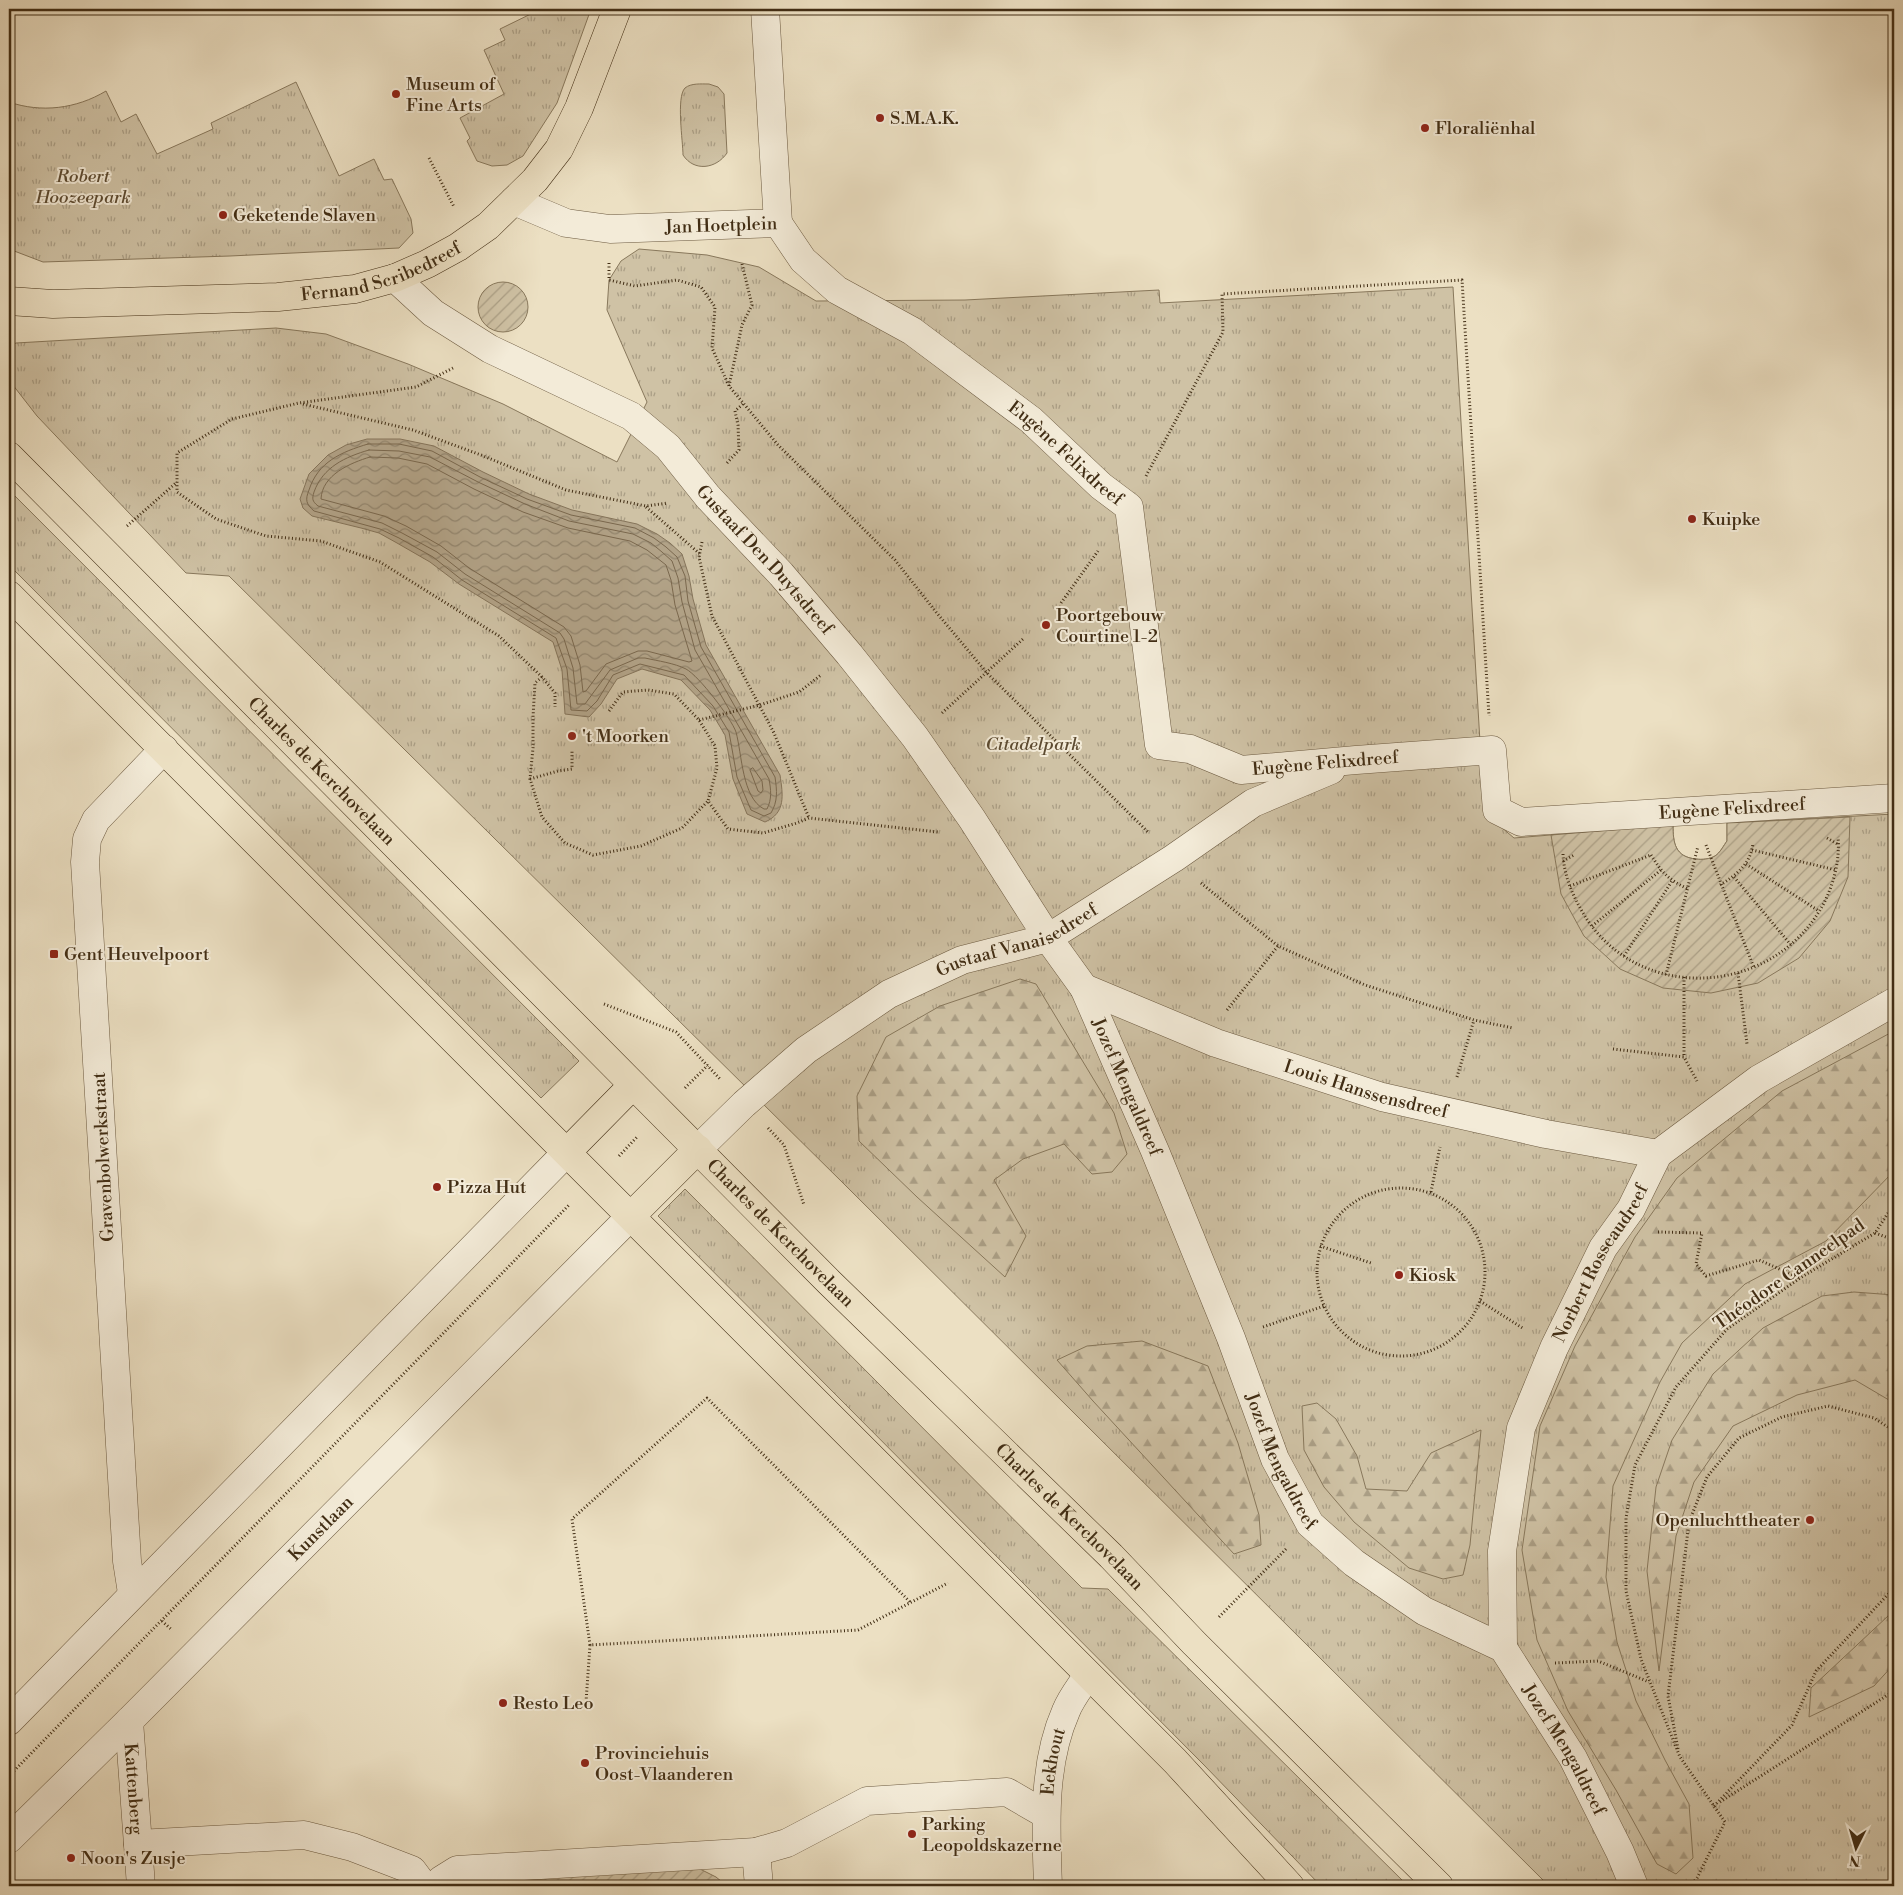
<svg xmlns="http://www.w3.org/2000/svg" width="1903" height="1895" viewBox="0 0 1903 1895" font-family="'Libre Bodoni',serif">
  <defs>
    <pattern id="grass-tufts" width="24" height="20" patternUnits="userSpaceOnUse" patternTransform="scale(1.25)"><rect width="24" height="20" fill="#cfc2a5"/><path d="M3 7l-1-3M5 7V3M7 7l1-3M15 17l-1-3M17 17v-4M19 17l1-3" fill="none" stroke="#aa9e85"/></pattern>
    <pattern id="forest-firs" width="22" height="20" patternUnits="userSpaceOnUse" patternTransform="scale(1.25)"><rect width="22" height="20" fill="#cfc2a5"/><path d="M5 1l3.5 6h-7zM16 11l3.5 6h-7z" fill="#aa9e85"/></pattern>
    <pattern id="garden-furrows" width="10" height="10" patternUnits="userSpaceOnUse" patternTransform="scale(1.25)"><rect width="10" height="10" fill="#cfc2a5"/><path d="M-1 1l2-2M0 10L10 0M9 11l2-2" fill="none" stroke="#aa9e85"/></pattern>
    <pattern id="water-waves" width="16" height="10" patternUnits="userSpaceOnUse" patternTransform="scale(1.25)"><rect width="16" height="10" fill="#b2a388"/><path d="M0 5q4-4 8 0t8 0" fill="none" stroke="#92856e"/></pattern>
  </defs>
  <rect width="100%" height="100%" fill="#ece0c3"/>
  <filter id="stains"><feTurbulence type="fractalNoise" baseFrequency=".004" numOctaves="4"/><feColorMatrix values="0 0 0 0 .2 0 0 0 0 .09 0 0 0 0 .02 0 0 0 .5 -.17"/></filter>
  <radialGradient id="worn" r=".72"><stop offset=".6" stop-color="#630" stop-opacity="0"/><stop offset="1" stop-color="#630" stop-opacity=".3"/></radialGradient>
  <path fill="url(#grass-tufts)" stroke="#88785c" d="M 541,9 L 591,9 L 557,103 L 523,156 L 507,165 L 492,166 L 477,161 L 467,141 L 470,138 L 460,118 L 504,94 L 484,50 L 505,40 L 500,29 Z
    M 296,82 L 339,176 L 374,159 L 384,180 L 392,179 L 411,219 L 413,233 L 399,248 L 230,256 L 43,262 L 9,249 L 9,102 C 41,113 76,109 106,91 L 121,122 L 136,114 L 157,154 L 213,129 L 211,123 Z
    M 709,84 L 718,87 L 724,94 L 727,153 C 716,169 694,172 683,155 C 683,142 676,97 685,88 C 691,83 701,84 709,84 Z
    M 639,249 L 707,255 L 759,267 L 816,301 L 965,300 L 1159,290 L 1160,303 L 1453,287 L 1480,742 L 1487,815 L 1514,838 L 1673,825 C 1673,843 1675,857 1696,859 C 1702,860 1710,859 1715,856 C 1720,853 1724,845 1727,841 L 1727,823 L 1894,814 L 1894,1886 L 1549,1886 L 844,1184 L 229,576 L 186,573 L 37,416 L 9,380 L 9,346 L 16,343 L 276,328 L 326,334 L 408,364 L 503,404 L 617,462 L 647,402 L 607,310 L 609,280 L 621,261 Z
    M 9,490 L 579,1061 L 541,1098 L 9,565 Z
    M 685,1189 L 1082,1588 L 1108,1589 L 1408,1886 L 1321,1886 L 1204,1765 L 658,1216 Z"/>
  <path fill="url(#forest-firs)" stroke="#88785c" d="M 1020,979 L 1036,984 L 1114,1113 L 1127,1154 L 1112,1172 L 1092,1174 L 1064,1144 L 1023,1159 L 994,1180 L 1026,1236 L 1005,1277 L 917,1197 L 859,1141 L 857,1096 L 886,1037 L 940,1006 Z
    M 1894,1031 L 1894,1171 L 1826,1241 L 1745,1284 L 1682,1343 L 1660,1382 L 1613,1486 L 1606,1577 L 1617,1642 L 1636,1701 L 1665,1760 L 1689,1804 L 1693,1858 L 1676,1874 L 1657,1864 L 1616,1790 L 1568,1711 L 1537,1640 L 1522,1550 L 1540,1426 L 1575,1346 L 1635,1237 L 1677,1178 L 1782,1091 Z
    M 1854,1292 L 1894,1295 L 1894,1403 L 1855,1380 L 1797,1395 L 1733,1426 L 1694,1482 L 1676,1536 L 1659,1671 L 1647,1571 L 1656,1487 L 1672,1440 L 1713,1374 L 1763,1328 L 1822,1296 Z
    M 1142,1341 L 1208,1366 L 1238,1443 L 1259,1515 L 1261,1545 L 1234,1554 L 1093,1401 L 1057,1360 L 1087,1346 Z
    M 1317,1403 L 1336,1419 L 1357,1456 L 1366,1489 L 1407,1491 L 1431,1453 L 1481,1430 L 1470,1545 L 1463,1575 L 1443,1579 L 1409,1568 L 1354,1522 L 1324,1487 L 1304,1450 L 1302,1406 Z
    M 1894,1608 L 1894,1664 L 1874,1686 L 1809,1717 L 1811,1688 L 1888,1616 Z"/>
  <path fill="url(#garden-furrows)" stroke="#88785c" d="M478 307a25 25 0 1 1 50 0a25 25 0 1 1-50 0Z
    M 1850,817 L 1848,877 L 1830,921 L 1799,958 L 1758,983 L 1711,993 L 1663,988 L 1620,969 L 1584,936 L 1561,894 L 1551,835 L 1673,825 C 1673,843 1675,857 1696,859 C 1702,860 1710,859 1715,856 C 1720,853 1724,845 1727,841 L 1727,823 Z
    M 692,1865 L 716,1877 L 727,1886 L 475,1886 L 492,1880 Z"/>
  <path fill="url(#water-waves)" stroke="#85745a" d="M 367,439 L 400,439 L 434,446 L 483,472 L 529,494 L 572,510 L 637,524 L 657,534 L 670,543 L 682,554 L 689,576 L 693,599 L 706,645 L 780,775 C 783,795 786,813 765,822 L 747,814 L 733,779 L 725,735 L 710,710 L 681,680 L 642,669 L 617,679 L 601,704 L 589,717 L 565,714 L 562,670 L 553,642 L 459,584 L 430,562 L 397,543 L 379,533 L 361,528 L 312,516 L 303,508 L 300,499 L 309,474 L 328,455 L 346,445 Z"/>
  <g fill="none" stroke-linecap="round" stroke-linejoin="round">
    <path stroke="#7a684e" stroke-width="1" d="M 368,444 L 399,444 L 432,451 L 480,477 L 527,499 L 571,515 L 635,528 L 654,538 L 666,547 L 677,557 L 685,576 L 688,601 L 701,647 L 775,777 C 777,791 778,801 771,813 L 764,816 L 751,810 L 737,777 L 729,732 L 713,706 L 684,675 L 640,664 L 613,675 L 597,701 L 587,711 L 571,710 L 567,669 L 556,638 L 462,580 L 433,557 L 399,538 L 380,529 L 314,511 C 306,504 305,500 309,490 C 318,462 341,452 368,444 Z
      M 369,450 L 399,451 L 430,457 L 478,482 L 525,504 L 569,521 L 633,534 L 651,543 L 662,552 L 672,561 L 678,578 L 682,602 L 695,650 L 769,779 C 771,790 772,799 767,809 L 764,809 C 742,798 742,754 736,732 C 731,718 699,676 686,669 C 674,663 658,661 645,658 L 638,658 L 610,670 L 585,704 L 577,704 L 573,668 L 564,639 L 560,633 L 465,574 L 437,552 L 402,533 L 382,523 L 318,506 C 312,501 312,499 314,492 C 323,467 345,457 369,450 Z
      M 370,457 L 398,458 L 427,464 L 474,489 L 523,512 L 568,528 L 630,541 L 647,550 L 666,565 L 671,580 L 675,605 L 692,661 L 689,662 L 647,651 L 638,651 L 606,664 L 586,691 L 583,692 L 580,665 L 571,636 L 564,627 L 469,568 L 441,546 L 406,526 L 384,516 L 321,499 C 322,475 350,463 370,457 Z
      M 753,768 L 762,781 L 763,790 L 761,793 L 758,791 L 750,770 Z"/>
    <g stroke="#6c5a40" stroke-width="29">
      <g id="minor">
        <path id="s1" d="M 514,201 L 566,223 L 610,229 L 778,223 L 765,9"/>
        <path id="s2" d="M 778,223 L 803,260 L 837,290 L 912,331 L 1031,420 L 1101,486 L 1129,507 L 1159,745 L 1190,749 L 1241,770 L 1356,760 L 1492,750 L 1497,810 L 1521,822 L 1894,798"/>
        <path id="s3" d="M 395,278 L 433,313 L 490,349 L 631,416 L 668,447 L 708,497 L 781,574 L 849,654 L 915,737 L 972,819 L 1048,938 L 1084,988 L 1155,1151 L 1231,1338 L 1275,1459 L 1310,1524 L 1354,1563 L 1424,1611 L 1503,1648 L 1573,1758 L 1620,1852 L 1634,1886"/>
        <path id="s4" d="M 1084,988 L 1216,1043 L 1382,1097 L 1546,1134 L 1658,1154"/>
        <path id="s5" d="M 698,1149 L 744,1104 L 806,1050 L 889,994 L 962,960 L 1048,938 L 1174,858 L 1253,803 L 1331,770"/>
        <path d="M 132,1593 L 127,1561 L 85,862 L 87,839 L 96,820 L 164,749"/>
        <path id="s6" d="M 1503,1648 L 1502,1551 L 1521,1428 L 1554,1348 L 1603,1248 L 1631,1209 L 1658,1154 L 1759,1079 L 1894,1002"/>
        <path d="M 9,1721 L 567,1152"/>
        <path id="s7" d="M 129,1721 L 141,1886"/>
        <path id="s8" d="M 9,1839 L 129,1721 L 631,1216"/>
        <path d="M 138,1844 L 304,1835 L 352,1847 L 412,1870 L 424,1886"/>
        <path d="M 756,1852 L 759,1886"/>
        <path d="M 437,1886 L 441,1880 L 457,1870 L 756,1852 L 787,1843 L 867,1801 L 1007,1792 L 1045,1814"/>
        <path id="s9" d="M 1048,1886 C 1046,1828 1042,1765 1066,1711 C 1071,1698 1081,1686 1088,1675"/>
      </g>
    </g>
    <g stroke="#412d14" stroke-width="29">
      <g id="major">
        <path id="s10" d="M 9,301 L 53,304 L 278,297 L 355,289 L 395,278 L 427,264 L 458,247 L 488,226 L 535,180 L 559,149 L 579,108 L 617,9"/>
        <path id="s11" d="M 9,456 L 829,1282 L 1111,1556 L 1194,1643 L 1439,1886"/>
        <path d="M 9,595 L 1175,1761 L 1290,1886"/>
        <path d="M 567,1152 L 633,1085"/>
        <path d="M 631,1216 L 698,1149"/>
      </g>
    </g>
    <path stroke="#412d14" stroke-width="3" stroke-dasharray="1 2.5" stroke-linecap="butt" d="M 429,158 L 454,207
      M 609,263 L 609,280 L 635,286 L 677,280 L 701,287 L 715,307 L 712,348 L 729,386 L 778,445 L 895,560 L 936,612 L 987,673 L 1148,832
      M 453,368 L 416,387 L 299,403 L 232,419 L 177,453 L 177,492 L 216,519 L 266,536 L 321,541 L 380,562 L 499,636 L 542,677 L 555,693 L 555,707
      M 729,386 L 742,325 L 752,305 L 742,264
      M 303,404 L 413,430 L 481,455 L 566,490 L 646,506 L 668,503
      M 727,463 L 739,450 L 738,425 L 735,411 L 744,403
      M 1146,476 L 1223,332 L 1222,294 L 1462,280 L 1489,716
      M 646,507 L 700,554
      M 127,526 L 177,482
      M 702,542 L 699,557 L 712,616 L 774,733 L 809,818
      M 1061,603 L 1098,551
      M 542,677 L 535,683 L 533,717 L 533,748 L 530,779 L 542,817 L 565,843 L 593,855 L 641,846 L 682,828 L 708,801 L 728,829 L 763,833 L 797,823 L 809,818 L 938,832
      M 609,711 L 623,692 L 648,690 L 674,694 L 699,720 L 715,746 L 717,768 L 708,801
      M 942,713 L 1023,639
      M 699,720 L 760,705 L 799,692 L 821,675
      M 530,779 L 558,771 L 572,769 L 572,751
      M 1827,838 L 1839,845
      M 1706,845 L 1754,968
      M 1752,850 L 1836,870
      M 1563,854 C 1564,878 1575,901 1588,921 C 1647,1006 1777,993 1824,903 C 1834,883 1840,860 1838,837
      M 1651,855 C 1662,873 1669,880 1688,889
      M 1563,861 L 1574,855
      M 1746,864 L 1819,911
      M 1734,877 L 1791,945
      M 1201,883 L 1278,946 L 1365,985 L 1474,1020 L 1513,1028
      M 1720,885 C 1737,875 1751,863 1753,843
      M 1570,886 L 1651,855
      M 1592,926 L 1661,870
      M 1624,956 L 1672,881
      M 1738,973 L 1747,1044
      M 1666,975 L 1698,846
      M 1684,977 L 1684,1057
      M 604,1004 L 676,1032 L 720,1079
      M 1227,1010 L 1278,946
      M 1613,1049 L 1684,1057 L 1697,1081
      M 1457,1077 L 1474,1020
      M 685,1088 L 708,1065
      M 768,1128 L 784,1145 L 804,1205
      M 619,1156 L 637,1137
      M1317 1272a84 84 0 1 1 168 0a84 84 0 1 1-168 0Z
      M 1431,1192 L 1440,1147
      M 1658,1232 L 1702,1233 L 1696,1264 L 1706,1276 L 1759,1260 L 1800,1278
      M 1875,1233 L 1894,1240
      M 1320,1246 L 1371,1263
      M 1480,1301 L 1524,1329
      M 1263,1327 L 1324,1306
      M 1219,1617 L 1286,1549
      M 162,1621 L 172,1630
      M 590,1645 L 572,1519 L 707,1398 L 911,1603
      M 1555,1663 L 1598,1661 L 1649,1682
      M 586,1702 L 590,1645 L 858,1630 L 948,1583
      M 1678,1749 L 1668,1696 L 1689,1522 L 1707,1477 L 1739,1438 L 1782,1417 L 1828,1406 L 1874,1418 L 1894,1431
      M 9,1776 L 570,1204
      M 1720,1802 L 1894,1691
      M 1714,1806 L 1792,1725 L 1816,1671 L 1894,1588
      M 1690,1886 L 1697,1878 L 1725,1822 L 1680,1757 L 1641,1659 L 1626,1591 L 1626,1518 L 1635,1465 L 1676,1387 L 1727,1329 L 1800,1278 L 1875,1233 L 1894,1204"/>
    <use href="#minor" stroke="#f3ebd8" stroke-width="28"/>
    <use href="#major" stroke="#ece0c3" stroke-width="28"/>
  </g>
  <g fill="#8f2418" stroke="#f3ebd8" stroke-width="2">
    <circle cx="396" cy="94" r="5"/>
    <circle cx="880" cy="118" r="5"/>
    <circle cx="1425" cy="128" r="5"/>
    <circle cx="223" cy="215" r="5"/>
    <circle cx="1692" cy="519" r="5"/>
    <circle cx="1046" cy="625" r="5"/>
    <circle cx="572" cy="736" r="5"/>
    <rect x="49" y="949" width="10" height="10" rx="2.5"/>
    <circle cx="437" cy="1187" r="5"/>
    <circle cx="1399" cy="1275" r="5"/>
    <circle cx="1810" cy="1520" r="5"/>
    <circle cx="503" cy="1703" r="5"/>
    <circle cx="585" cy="1763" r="5"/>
    <circle cx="912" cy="1834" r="5"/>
    <circle cx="71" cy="1858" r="5"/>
  </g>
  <g text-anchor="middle" stroke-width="4" stroke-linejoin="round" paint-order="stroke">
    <g font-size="18" fill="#412d14" stroke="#f3ebd8" text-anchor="start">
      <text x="406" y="90">Museum of<tspan x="406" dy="21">Fine Arts</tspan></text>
      <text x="890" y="124">S.M.A.K.</text>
      <text x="1435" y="134">Floraliënhal</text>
      <text x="233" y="221">Geketende Slaven</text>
      <text x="1702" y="525">Kuipke</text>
      <text x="1056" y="621">Poortgebouw<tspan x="1056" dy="21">Courtine 1-2</tspan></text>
      <text x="582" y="742">'t Moorken</text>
      <text x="64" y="960">Gent Heuvelpoort</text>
      <text x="447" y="1193">Pizza Hut</text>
      <text x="1409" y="1281">Kiosk</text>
      <text x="1800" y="1526" text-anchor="end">Openluchttheater</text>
      <text x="513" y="1709">Resto Leo</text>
      <text x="595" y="1759">Provinciehuis<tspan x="595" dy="21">Oost-Vlaanderen</tspan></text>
      <text x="922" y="1830">Parking<tspan x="922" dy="21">Leopoldskazerne</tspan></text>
      <text x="81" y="1864">Noon's Zusje</text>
    </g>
    <g font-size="18" font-style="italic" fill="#5d4b31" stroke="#f3ebd8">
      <text x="83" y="182">Robert<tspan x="83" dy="21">Hoozeepark</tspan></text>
      <text x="1033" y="750">Citadelpark</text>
    </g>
    <g font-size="18" fill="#412d14" stroke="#f3ebd8">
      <text dy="6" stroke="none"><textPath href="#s1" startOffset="212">Jan Hoetplein</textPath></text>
      <text dy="6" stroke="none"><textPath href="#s10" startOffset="376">Fernand Scribedreef</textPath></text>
      <text dy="6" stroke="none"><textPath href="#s2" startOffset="372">Eugène Felixdreef</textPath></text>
      <text dy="6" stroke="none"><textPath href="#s3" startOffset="472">Gustaaf Den Duytsdreef</textPath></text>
      <text dy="6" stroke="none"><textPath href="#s2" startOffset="866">Eugène Felixdreef</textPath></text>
      <text dy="6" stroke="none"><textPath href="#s11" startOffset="444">Charles de Kerchovelaan</textPath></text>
      <text dy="6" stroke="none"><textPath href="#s2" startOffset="1332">Eugène Felixdreef</textPath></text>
      <text dy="6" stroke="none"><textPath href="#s5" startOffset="386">Gustaaf Vanaisedreef</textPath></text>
      <text dy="6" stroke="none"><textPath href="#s3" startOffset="1115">Jozef Mengaldreef</textPath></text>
      <text dy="6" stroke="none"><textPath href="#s4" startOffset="300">Louis Hanssensdreef</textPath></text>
      <text transform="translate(103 1157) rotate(-93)" y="6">Gravenbolwerkstraat</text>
      <text dy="6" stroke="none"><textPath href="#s11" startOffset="1095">Charles de Kerchovelaan</textPath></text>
      <text dy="6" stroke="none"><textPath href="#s6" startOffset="405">Norbert Rosseaudreef</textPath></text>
      <text transform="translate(1789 1274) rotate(-35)" y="6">Théodore Canneelpad</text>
      <text dy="6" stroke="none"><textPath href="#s3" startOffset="1520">Jozef Mengaldreef</textPath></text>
      <text dy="6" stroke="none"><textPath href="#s11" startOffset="1500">Charles de Kerchovelaan</textPath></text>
      <text dy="6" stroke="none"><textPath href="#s8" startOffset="440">Kunstlaan</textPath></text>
      <text dy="6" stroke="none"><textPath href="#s3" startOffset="1939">Jozef Mengaldreef</textPath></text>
      <text dy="6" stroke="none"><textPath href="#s9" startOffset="125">Eekhout</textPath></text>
      <text dy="6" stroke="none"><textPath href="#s7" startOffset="68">Kattenberg</textPath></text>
    </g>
  </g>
  <rect width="1903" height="1895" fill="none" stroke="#ece0c3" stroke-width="30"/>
  <rect x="10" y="10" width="1883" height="1875" fill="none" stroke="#412d14" stroke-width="2.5"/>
  <rect x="15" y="15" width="1873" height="1865" fill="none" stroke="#412d14"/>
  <g transform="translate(1856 1848) rotate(185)" stroke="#f3ebd8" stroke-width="4" paint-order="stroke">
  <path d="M0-4L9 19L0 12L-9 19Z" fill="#412d14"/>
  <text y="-8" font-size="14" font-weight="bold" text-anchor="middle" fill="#412d14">N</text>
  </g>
  <rect width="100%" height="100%" filter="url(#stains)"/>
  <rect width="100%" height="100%" fill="url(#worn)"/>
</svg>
